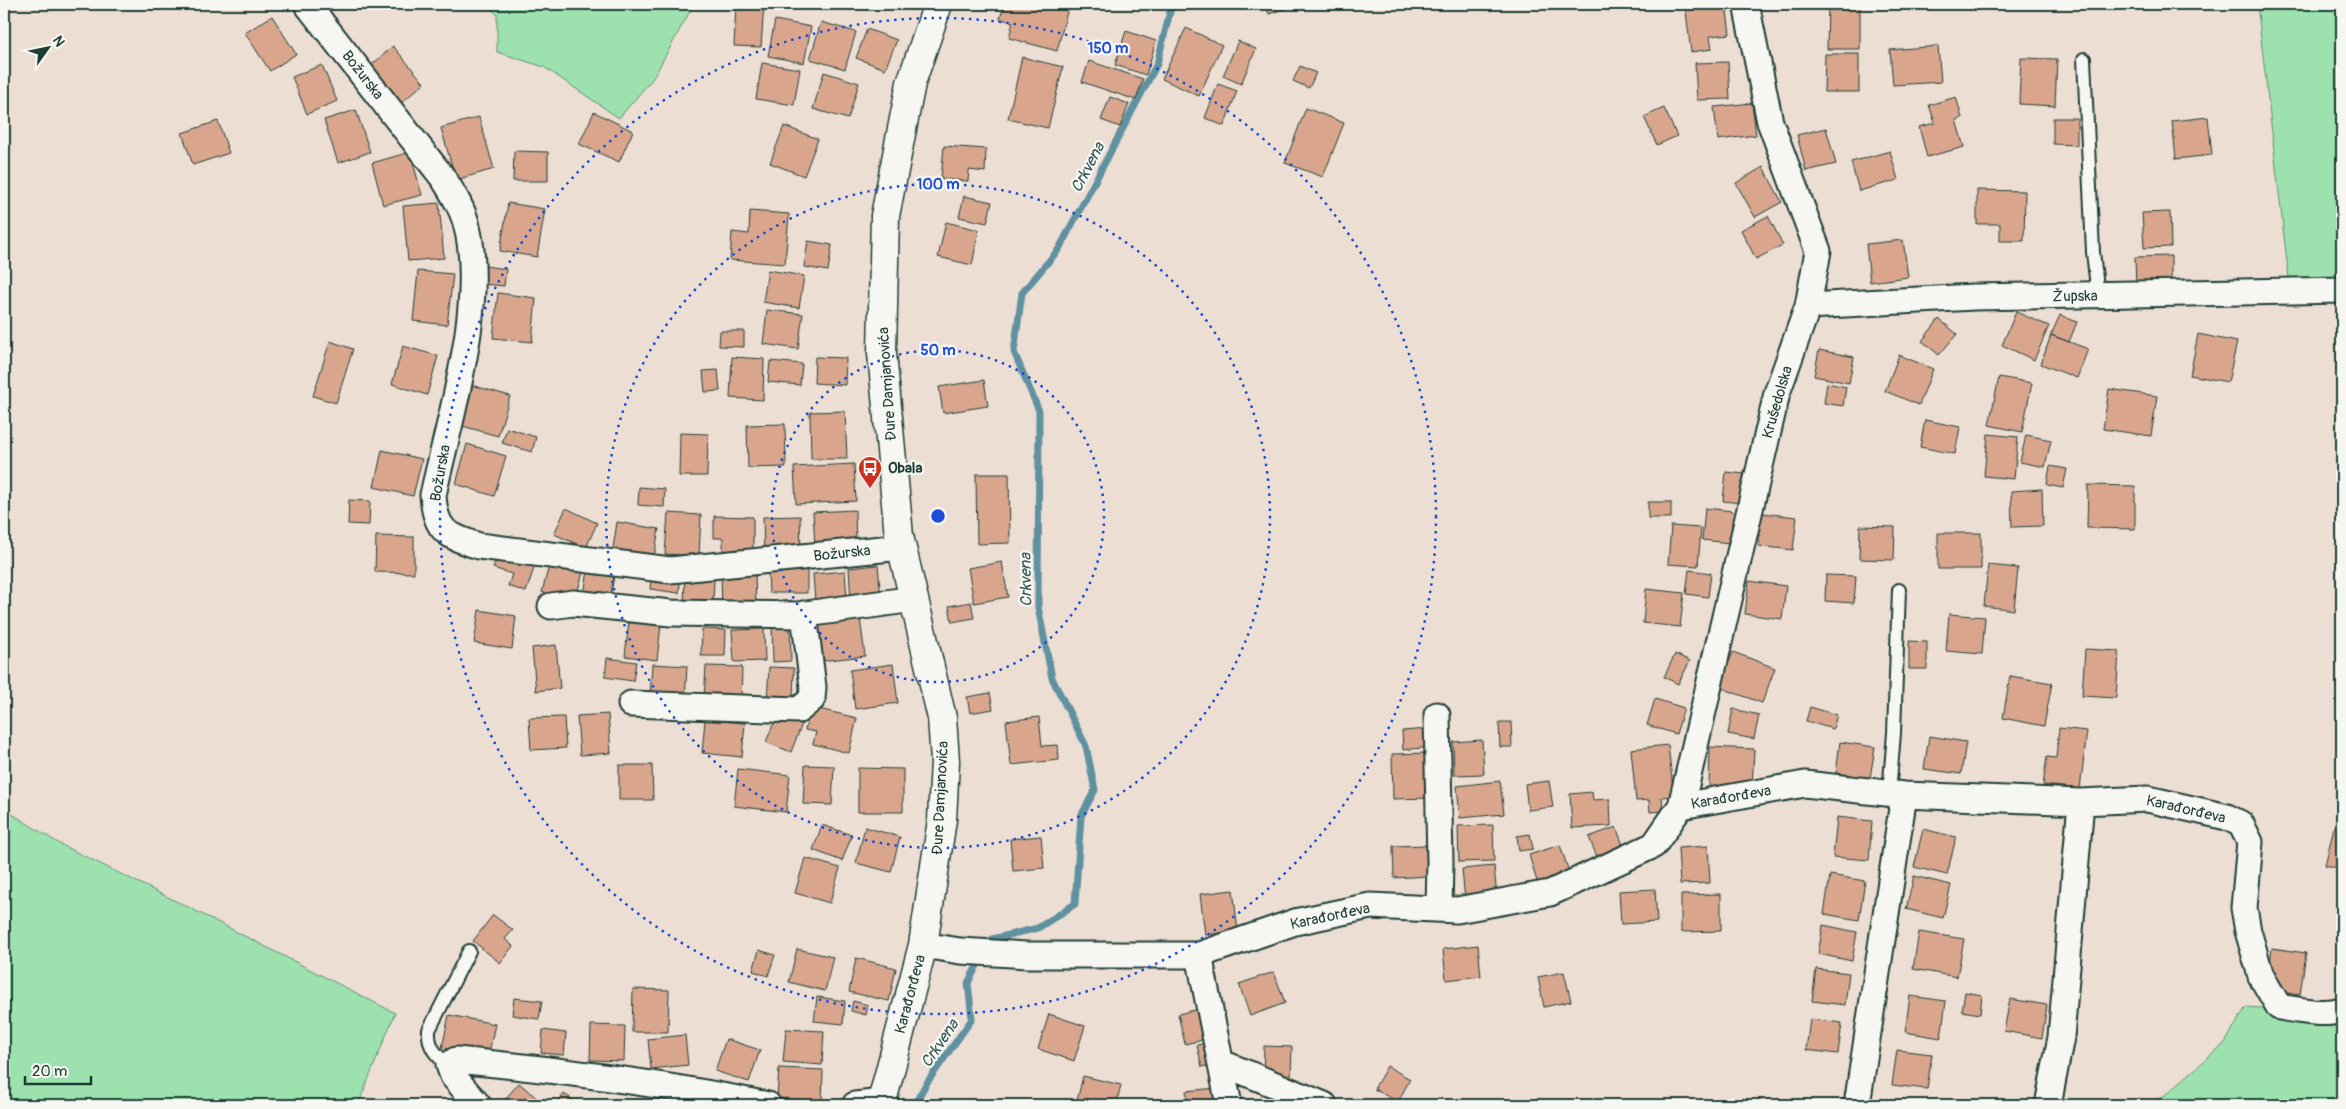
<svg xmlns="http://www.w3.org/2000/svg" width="2346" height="1109" viewBox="0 0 2346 1109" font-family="Pangolin,sans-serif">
  <rect width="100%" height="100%" fill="#edded4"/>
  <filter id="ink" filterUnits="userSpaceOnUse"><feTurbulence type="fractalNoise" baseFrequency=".02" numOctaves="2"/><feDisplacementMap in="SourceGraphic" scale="10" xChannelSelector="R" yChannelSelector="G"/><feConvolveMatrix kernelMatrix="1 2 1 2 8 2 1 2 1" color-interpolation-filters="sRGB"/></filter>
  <g filter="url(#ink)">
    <path fill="#9de2ae" stroke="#5e9071" d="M 485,4 L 694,4 L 653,78 L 619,118 L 544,67 L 497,52 L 497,14 Z
      M 2257,4 L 2342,4 L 2342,279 L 2289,279 Z
      M 4,809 L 60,844 L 190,908 L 395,1013 L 358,1105 L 4,1105 Z
      M 2246,1007 L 2342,1013 L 2342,1105 L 2148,1105 L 2165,1095 L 2225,1043 Z"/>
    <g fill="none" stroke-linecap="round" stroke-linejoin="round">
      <path stroke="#5e91a1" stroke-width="7" d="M 988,947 L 992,939 L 1038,928 L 1075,904 L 1081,816 L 1095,790 L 1086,746 L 1052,678 L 1038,607 L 1039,411 L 1014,352 L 1022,293 L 1059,249 L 1157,64 L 1172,4
        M 914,1105 L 926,1084 L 972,1019 L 968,983 L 982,956"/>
    </g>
    <path fill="#d9a68d" stroke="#1f3d34" d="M 736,4 L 764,4 L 761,47 L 734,46 Z
      M 1004,4 L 1069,4 L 1057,51 L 1009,38 L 1013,22 L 1000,19 Z
      M 1265,4 L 1298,4 L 1269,14 Z
      M 1685,4 L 1726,4 L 1730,34 L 1710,36 L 1712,49 L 1691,52 Z
      M 1828,4 L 1860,4 L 1860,49 L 1827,49 Z
      M 1943,4 L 1962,4 L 1961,8 Z
      M 272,16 L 296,54 L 270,71 L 245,33 Z
      M 775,20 L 811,27 L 804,63 L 768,56 Z
      M 821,22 L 856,32 L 845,69 L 810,59 Z
      M 1186,28 L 1222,45 L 1199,96 L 1162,79 Z
      M 867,29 L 897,40 L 885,69 L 856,58 Z
      M 1126,31 L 1156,41 L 1146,75 L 1115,65 Z
      M 1238,41 L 1256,49 L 1241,84 L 1223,76 Z
      M 393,46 L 424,83 L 397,107 L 365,71 Z
      M 1938,46 L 1941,82 L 1893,85 L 1890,50 Z
      M 1825,54 L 1859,54 L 1859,92 L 1824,92 Z
      M 1022,57 L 1063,67 L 1048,128 L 1008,119 Z
      M 2021,58 L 2057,59 L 2055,106 L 2019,104 Z
      M 1089,61 L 1143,79 L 1136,100 L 1082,82 Z
      M 1728,62 L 1730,99 L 1697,100 L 1695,63 Z
      M 762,63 L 800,69 L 794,105 L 756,99 Z
      M 322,65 L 337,101 L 307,114 L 292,77 Z
      M 1300,66 L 1316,73 L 1309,88 L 1293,81 Z
      M 824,72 L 859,83 L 848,119 L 813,109 Z
      M 1218,84 L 1237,91 L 1224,126 L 1205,118 Z
      M 1110,97 L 1129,104 L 1120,127 L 1101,120 Z
      M 1956,97 L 1962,118 L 1956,120 L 1964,147 L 1927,157 L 1919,127 L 1935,123 L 1929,105 Z
      M 1752,103 L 1756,135 L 1718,140 L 1714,107 Z
      M 1306,108 L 1344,123 L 1323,177 L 1285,163 Z
      M 1664,108 L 1677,136 L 1657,145 L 1644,117 Z
      M 356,110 L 370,152 L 338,163 L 324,120 Z
      M 594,112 L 633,131 L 619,162 L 579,144 Z
      M 479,117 L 494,169 L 456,180 L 441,128 Z
      M 2208,117 L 2212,155 L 2176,159 L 2172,121 Z
      M 2053,118 L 2077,118 L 2077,145 L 2053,144 Z
      M 218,121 L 229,153 L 193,165 L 182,133 Z
      M 784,126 L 818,139 L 804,176 L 770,163 Z
      M 1826,128 L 1836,164 L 1806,171 L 1797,135 Z
      M 944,146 L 986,149 L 985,172 L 969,170 L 968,181 L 941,179 Z
      M 514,151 L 548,152 L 548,181 L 513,181 Z
      M 1890,151 L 1898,180 L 1859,191 L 1851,162 Z
      M 410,152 L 422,195 L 383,205 L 372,163 Z
      M 1763,167 L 1782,202 L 1755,217 L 1736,183 Z
      M 1977,190 L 2025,191 L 2024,241 L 2000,241 L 2000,224 L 1977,224 Z
      M 964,196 L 992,202 L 987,223 L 959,217 Z
      M 439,203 L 444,258 L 408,261 L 403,206 Z
      M 508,203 L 545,209 L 537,257 L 500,251 Z
      M 750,211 L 789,214 L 785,264 L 730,260 L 732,232 L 749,234 Z
      M 2170,212 L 2171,247 L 2144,248 L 2142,213 Z
      M 1768,216 L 1783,245 L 1756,259 L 1741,230 Z
      M 946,222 L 979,230 L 972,265 L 938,257 Z
      M 1903,240 L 1908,277 L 1870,282 L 1866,244 Z
      M 808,241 L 832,245 L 828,271 L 804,267 Z
      M 2171,256 L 2171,287 L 2136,288 L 2135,257 Z
      M 485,266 L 506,269 L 504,286 L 483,284 Z
      M 768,270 L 804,276 L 799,308 L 763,302 Z
      M 418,271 L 453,274 L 447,325 L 413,321 Z
      M 498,293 L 536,298 L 532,342 L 493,338 Z
      M 767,310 L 803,314 L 798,349 L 763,344 Z
      M 2016,312 L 2049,326 L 2034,360 L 2002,345 Z
      M 2060,315 L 2077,322 L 2069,342 L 2051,335 Z
      M 1939,319 L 1957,334 L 1939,355 L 1922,341 Z
      M 720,331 L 744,331 L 744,347 L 719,346 Z
      M 2198,334 L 2237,342 L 2228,382 L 2190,375 Z
      M 2051,335 L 2088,349 L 2077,378 L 2041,364 Z
      M 330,341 L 353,349 L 336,403 L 313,396 Z
      M 403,346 L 438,356 L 427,395 L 392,384 Z
      M 1819,350 L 1854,357 L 1849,383 L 1814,376 Z
      M 1899,355 L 1933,369 L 1919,405 L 1885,391 Z
      M 732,357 L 764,359 L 763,400 L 730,398 Z
      M 815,357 L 846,358 L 845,385 L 814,383 Z
      M 770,361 L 802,364 L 800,385 L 768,382 Z
      M 718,370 L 720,391 L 705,392 L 703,371 Z
      M 1999,377 L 2032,383 L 2022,432 L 1989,425 Z
      M 984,380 L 988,406 L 943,413 L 939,387 Z
      M 1827,383 L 1846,387 L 1843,406 L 1824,403 Z
      M 471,385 L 510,396 L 498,436 L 459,425 Z
      M 2109,389 L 2157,396 L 2151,436 L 2103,429 Z
      M 845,411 L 847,459 L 811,459 L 810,412 Z
      M 1925,420 L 1960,427 L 1955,454 L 1920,447 Z
      M 785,424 L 786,467 L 748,468 L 747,425 Z
      M 507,428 L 536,437 L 532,452 L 502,443 Z
      M 680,433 L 708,434 L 707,476 L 679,476 Z
      M 1988,434 L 2018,437 L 2014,479 L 1984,476 Z
      M 2026,435 L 2051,440 L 2045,467 L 2020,462 Z
      M 467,444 L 506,456 L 494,496 L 456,484 Z
      M 382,450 L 422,459 L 413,496 L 374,487 Z
      M 854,464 L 856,501 L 796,504 L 794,467 Z
      M 2050,466 L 2067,469 L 2063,488 L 2047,485 Z
      M 1726,472 L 1744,474 L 1741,503 L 1723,501 Z
      M 976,474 L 1009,474 L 1010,543 L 977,544 Z
      M 2088,485 L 2135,486 L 2135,529 L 2087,528 Z
      M 639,487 L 665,489 L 664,507 L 638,505 Z
      M 2042,489 L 2043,526 L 2012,527 L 2011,491 Z
      M 349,500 L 370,501 L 369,525 L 348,524 Z
      M 1648,502 L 1671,502 L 1671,518 L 1648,518 Z
      M 566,508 L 597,523 L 586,548 L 554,534 Z
      M 1705,508 L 1733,511 L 1730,543 L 1702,540 Z
      M 855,510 L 856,546 L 815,547 L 813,512 Z
      M 668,513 L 701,515 L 699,556 L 665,554 Z
      M 1762,513 L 1797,517 L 1793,550 L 1758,546 Z
      M 714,516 L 753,517 L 753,556 L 723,555 L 723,538 L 714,538 Z
      M 800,516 L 801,552 L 764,553 L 763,517 Z
      M 617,522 L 659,529 L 653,562 L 612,555 Z
      M 1671,526 L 1701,528 L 1698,566 L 1668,564 Z
      M 1860,526 L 1895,527 L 1894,560 L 1859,559 Z
      M 1938,533 L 1981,533 L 1981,569 L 1938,569 Z
      M 376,536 L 414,537 L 414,573 L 375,572 Z
      M 498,553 L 535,565 L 526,592 L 508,586 L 512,574 L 493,568 Z
      M 550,562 L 583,572 L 575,601 L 542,592 Z
      M 1002,562 L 1008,597 L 974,603 L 968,568 Z
      M 878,565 L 881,600 L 851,602 L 849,568 Z
      M 1988,565 L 2018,568 L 2014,610 L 1984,606 Z
      M 807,570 L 807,593 L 769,593 L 768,571 Z
      M 1689,570 L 1711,573 L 1708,597 L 1686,594 Z
      M 588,571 L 614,576 L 610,599 L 584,594 Z
      M 755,571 L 756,610 L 722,610 L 721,572 Z
      M 845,571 L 847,600 L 815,602 L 813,574 Z
      M 652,572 L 681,576 L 679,593 L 650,589 Z
      M 1826,575 L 1856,576 L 1854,603 L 1825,601 Z
      M 685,577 L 714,578 L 713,606 L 684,605 Z
      M 1749,581 L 1786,586 L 1782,619 L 1745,614 Z
      M 1646,589 L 1684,593 L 1680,627 L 1643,623 Z
      M 971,602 L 974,618 L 952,622 L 949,606 Z
      M 479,610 L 516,616 L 512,649 L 474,643 Z
      M 1949,614 L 1985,617 L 1982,654 L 1946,651 Z
      M 860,618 L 865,656 L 820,661 L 815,624 Z
      M 629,621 L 661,625 L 657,660 L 625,656 Z
      M 772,625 L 790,625 L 791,661 L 773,662 Z
      M 702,629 L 726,630 L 725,656 L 701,656 Z
      M 764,629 L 765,661 L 734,662 L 732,630 Z
      M 1909,641 L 1927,642 L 1927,669 L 1909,669 Z
      M 556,645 L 560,688 L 536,691 L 532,648 Z
      M 2085,649 L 2119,651 L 2116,698 L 2082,696 Z
      M 1733,652 L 1775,668 L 1762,703 L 1719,687 Z
      M 1675,654 L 1690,661 L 1678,684 L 1664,677 Z
      M 607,658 L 636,662 L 633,681 L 605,677 Z
      M 652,664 L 687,666 L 685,700 L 650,698 Z
      M 893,664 L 898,703 L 855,709 L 850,670 Z
      M 706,666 L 742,667 L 741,700 L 704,699 Z
      M 769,667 L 794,668 L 793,703 L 767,702 Z
      M 2010,676 L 2052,683 L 2044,726 L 2003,718 Z
      M 990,693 L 993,709 L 970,713 L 967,697 Z
      M 1655,699 L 1684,708 L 1676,734 L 1647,725 Z
      M 810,707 L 857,718 L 849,753 L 813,744 L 816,732 L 805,730 Z
      M 1810,707 L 1837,715 L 1833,729 L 1806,721 Z
      M 2342,708 L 2342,734 L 2339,733 Z
      M 1733,709 L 1759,715 L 1754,739 L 1728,734 Z
      M 608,714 L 611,753 L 580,755 L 577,716 Z
      M 777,715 L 802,724 L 791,752 L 766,742 Z
      M 564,717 L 566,748 L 531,750 L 529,718 Z
      M 1039,717 L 1042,746 L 1058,745 L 1059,760 L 1011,765 L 1006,721 Z
      M 705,720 L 745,723 L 742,757 L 702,753 Z
      M 1499,722 L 1511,722 L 1512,747 L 1500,747 Z
      M 2059,728 L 2087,731 L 2080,789 L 2043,785 L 2047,757 L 2056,758 Z
      M 1428,729 L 1430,747 L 1403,750 L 1402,731 Z
      M 1929,736 L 1966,742 L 1961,774 L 1924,769 Z
      M 1482,740 L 1484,774 L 1454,775 L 1453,742 Z
      M 1840,742 L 1875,747 L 1870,778 L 1836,773 Z
      M 1668,745 L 1674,796 L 1662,797 L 1663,811 L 1650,812 L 1649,800 L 1636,801 L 1631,749 Z
      M 1710,747 L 1754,749 L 1752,789 L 1709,788 Z
      M 1428,753 L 1430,798 L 1393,799 L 1392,754 Z
      M 619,765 L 652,765 L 653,800 L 619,800 Z
      M 805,765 L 834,766 L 832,805 L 803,804 Z
      M 858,768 L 903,769 L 903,812 L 858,812 Z
      M 738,769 L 790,775 L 786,812 L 734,806 Z
      M 1500,781 L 1504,814 L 1460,818 L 1457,786 Z
      M 1549,781 L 1553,807 L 1528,810 L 1525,784 Z
      M 1592,792 L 1593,800 L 1610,799 L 1611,826 L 1572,828 L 1570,794 Z
      M 1837,817 L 1872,821 L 1869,860 L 1833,857 Z
      M 2335,823 L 2342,825 L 2342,869 L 2325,865 Z
      M 822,825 L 852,835 L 842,861 L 813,850 Z
      M 1493,825 L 1494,861 L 1459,862 L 1458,826 Z
      M 865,827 L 900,837 L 891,872 L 856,863 Z
      M 1616,827 L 1625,850 L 1598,860 L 1589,837 Z
      M 1923,829 L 1956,837 L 1947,875 L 1914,867 Z
      M 1530,834 L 1533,849 L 1519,851 L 1517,836 Z
      M 1041,836 L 1044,868 L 1013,871 L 1010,839 Z
      M 1428,845 L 1429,876 L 1394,878 L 1393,846 Z
      M 1560,845 L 1571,878 L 1539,888 L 1529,855 Z
      M 1708,846 L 1710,883 L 1680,884 L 1678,848 Z
      M 805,858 L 840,868 L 830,903 L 795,893 Z
      M 1494,866 L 1497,898 L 1465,901 L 1462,869 Z
      M 1830,875 L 1865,881 L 1859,920 L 1824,914 Z
      M 1914,876 L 1951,885 L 1943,918 L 1906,909 Z
      M 1655,889 L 1657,922 L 1621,924 L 1619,891 Z
      M 1233,890 L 1238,931 L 1205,935 L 1200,894 Z
      M 1721,894 L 1721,931 L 1681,932 L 1681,895 Z
      M 493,915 L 513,930 L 505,939 L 513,946 L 500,963 L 473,941 Z
      M 1823,925 L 1857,932 L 1852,961 L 1818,954 Z
      M 1919,932 L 1964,939 L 1957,977 L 1913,969 Z
      M 1478,945 L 1481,976 L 1446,980 L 1443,949 Z
      M 2272,948 L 2306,953 L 2300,995 L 2274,991 L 2277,971 L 2269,970 Z
      M 797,949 L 833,957 L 825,991 L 789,982 Z
      M 759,950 L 775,955 L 768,976 L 753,971 Z
      M 856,958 L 896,968 L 889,1001 L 849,992 Z
      M 1816,969 L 1849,973 L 1845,1005 L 1812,1001 Z
      M 1274,972 L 1285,1003 L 1250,1016 L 1239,984 Z
      M 1564,972 L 1571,1001 L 1544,1007 L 1538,977 Z
      M 633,989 L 669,990 L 668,1032 L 632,1032 Z
      M 1965,992 L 1982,995 L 1980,1014 L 1962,1011 Z
      M 1910,996 L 1946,1001 L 1941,1038 L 1905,1032 Z
      M 817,997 L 845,1001 L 843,1024 L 814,1021 Z
      M 514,998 L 542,1001 L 539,1019 L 512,1015 Z
      M 2010,999 L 2047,1005 L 2042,1038 L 2004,1031 Z
      M 853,1001 L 868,1005 L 866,1015 L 851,1011 Z
      M 1204,1008 L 1211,1038 L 1185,1044 L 1178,1014 Z
      M 1049,1014 L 1085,1026 L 1074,1061 L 1038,1049 Z
      M 449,1015 L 495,1024 L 488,1058 L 442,1048 Z
      M 1810,1019 L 1842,1023 L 1838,1054 L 1806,1050 Z
      M 591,1025 L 625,1026 L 624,1061 L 590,1060 Z
      M 786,1029 L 824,1031 L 822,1065 L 783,1062 Z
      M 543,1030 L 566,1033 L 564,1055 L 541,1053 Z
      M 685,1035 L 688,1065 L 651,1069 L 648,1039 Z
      M 726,1039 L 760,1050 L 749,1082 L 715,1071 Z
      M 1212,1042 L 1217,1064 L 1202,1067 L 1197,1045 Z
      M 1264,1046 L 1292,1047 L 1291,1076 L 1263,1075 Z
      M 1897,1050 L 1932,1054 L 1927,1089 L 1892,1085 Z
      M 1387,1066 L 1410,1079 L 1398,1102 L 1374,1089 Z
      M 779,1068 L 823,1070 L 822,1101 L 777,1098 Z
      M 1083,1076 L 1121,1085 L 1116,1105 L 1076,1105 Z
      M 519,1083 L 545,1105 L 500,1105 Z
      M 1217,1088 L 1219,1105 L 1188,1105 L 1186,1091 Z
      M 564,1094 L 581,1105 L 556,1105 Z"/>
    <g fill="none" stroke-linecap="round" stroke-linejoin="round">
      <g stroke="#1f3d34" stroke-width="16">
        <path id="service" d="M 2084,59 L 2093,252 L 2098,296
          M 1889,793 L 1894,733 L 1899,590
          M 449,1065 C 436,1056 428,1047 429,1030 L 469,951"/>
      </g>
      <g stroke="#1f3d34" stroke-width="29">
        <path id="minor" d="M 307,4 L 444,179 C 453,194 463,209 467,227 C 486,304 450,417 433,495 C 435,531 447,536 479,546 L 670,570 L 902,547
          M 1808,306 L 1974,297 L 2342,290
          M 551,606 L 573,603 L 671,613 L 799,615 L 914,599
          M 631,704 L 799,710 L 812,699 L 813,687 L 804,614
          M 1437,715 L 1440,862 L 1439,909
          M 1681,806 L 1777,393 L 1808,306 L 1818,251 L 1770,122 L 1746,4
          M 923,945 L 960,951 L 1027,955 L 1199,955 L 1295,922 L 1370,906 L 1457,910 L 1550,893 L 1654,845 L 1681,806 L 1805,784 L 1904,795 L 2081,802 L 2148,799 L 2227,817 L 2241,824 L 2250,842 L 2244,908 L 2248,931 L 2261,976 L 2279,1007 C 2299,1010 2322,1016 2342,1010
          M 1199,955 L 1229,1105
          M 1222,1063 L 1324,1105
          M 478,1105 L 453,1076 L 449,1065 L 456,1060 C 560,1070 665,1084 768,1105
          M 855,1105 L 882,1102
          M 1857,1105 L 1904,795
          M 2048,1105 L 2061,1037 L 2081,802"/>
      </g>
      <g stroke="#1f3d34" stroke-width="31">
        <path id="primary" d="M 881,1105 L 923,945 L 942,820 L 945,761 L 942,718 L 899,536 L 882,353 L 885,216 L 911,83 L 938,4"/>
      </g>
      <use href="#service" stroke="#f6f6f2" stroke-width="12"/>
      <use href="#minor" stroke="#f6f6f2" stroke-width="25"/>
      <use href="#primary" stroke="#f6f6f2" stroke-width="28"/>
    </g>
  </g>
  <g fill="none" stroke="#1d4ed8" stroke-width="2.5" stroke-dasharray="2.5 5">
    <circle cx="938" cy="516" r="166"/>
    <circle cx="938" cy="516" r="332"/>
    <circle cx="938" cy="516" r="498"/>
  </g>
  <defs>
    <g id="bus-pin" transform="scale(1.25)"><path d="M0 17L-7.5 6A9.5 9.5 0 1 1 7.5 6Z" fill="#c8321e" stroke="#f6f6f2"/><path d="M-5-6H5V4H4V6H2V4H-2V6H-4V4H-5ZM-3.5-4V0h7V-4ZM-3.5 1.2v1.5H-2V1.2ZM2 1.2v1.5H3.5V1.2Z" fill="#fff"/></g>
  </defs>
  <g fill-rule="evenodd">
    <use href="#bus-pin" x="870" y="468"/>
  </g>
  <g text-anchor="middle" stroke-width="4.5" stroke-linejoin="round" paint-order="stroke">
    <g font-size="15" fill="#1f3d34" stroke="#f6f6f2">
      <text transform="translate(363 75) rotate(52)" y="5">Božurska</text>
      <text transform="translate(2075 296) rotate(-1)" y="5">Župska</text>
      <text transform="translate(887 384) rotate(-94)" y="5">Đure Damjanovića</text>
      <text transform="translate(1777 402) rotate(-74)" y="5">Krušedolska</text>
      <text transform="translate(440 473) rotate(-80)" y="5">Božurska</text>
      <text transform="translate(842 553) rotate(-6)" y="5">Božurska</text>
      <text transform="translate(1731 797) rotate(-10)" y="5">Karađorđeva</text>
      <text transform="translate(940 798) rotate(-87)" y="5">Đure Damjanovića</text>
      <text transform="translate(2186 809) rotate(13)" y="5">Karađorđeva</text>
      <text transform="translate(1330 916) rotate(-12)" y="5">Karađorđeva</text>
      <text transform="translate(910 994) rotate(-75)" y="5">Karađorđeva</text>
    </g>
    <g font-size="15" font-weight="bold" fill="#1f3d34" stroke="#f6f6f2" text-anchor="start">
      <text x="888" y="473">Obala</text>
    </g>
    <g font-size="16" font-style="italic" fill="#345958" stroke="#f6f6f2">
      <text transform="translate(1087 167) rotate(-62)" y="6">Crkvena</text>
      <text transform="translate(1025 580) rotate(-91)" y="6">Crkvena</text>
      <text transform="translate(939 1043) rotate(-56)" y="6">Crkvena</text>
    </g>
  </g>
  <circle cx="938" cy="516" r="8" fill="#1d4ed8" stroke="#f6f6f2" stroke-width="2.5"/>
  <g font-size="15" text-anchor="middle" font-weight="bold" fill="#1d4ed8" stroke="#f6f6f2" stroke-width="4.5" stroke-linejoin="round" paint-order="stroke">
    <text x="1108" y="53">150 m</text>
    <text x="938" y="189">100 m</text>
    <text x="938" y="355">50 m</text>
  </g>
  <rect width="2346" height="1109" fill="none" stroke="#f6f6f2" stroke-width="20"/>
  <rect x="10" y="10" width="2326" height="1089" fill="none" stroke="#1f3d34" stroke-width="2" filter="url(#ink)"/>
  <g transform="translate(48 48) rotate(57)" stroke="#f6f6f2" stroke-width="4" paint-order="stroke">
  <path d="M0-4L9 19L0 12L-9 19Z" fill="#1f3d34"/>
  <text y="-8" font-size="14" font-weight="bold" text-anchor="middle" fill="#1f3d34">N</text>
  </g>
  <path d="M25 1076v8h66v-8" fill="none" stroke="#1f3d34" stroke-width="2.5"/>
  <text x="32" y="1076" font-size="15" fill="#1f3d34" stroke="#f6f6f2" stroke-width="4" paint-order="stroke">20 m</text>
</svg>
